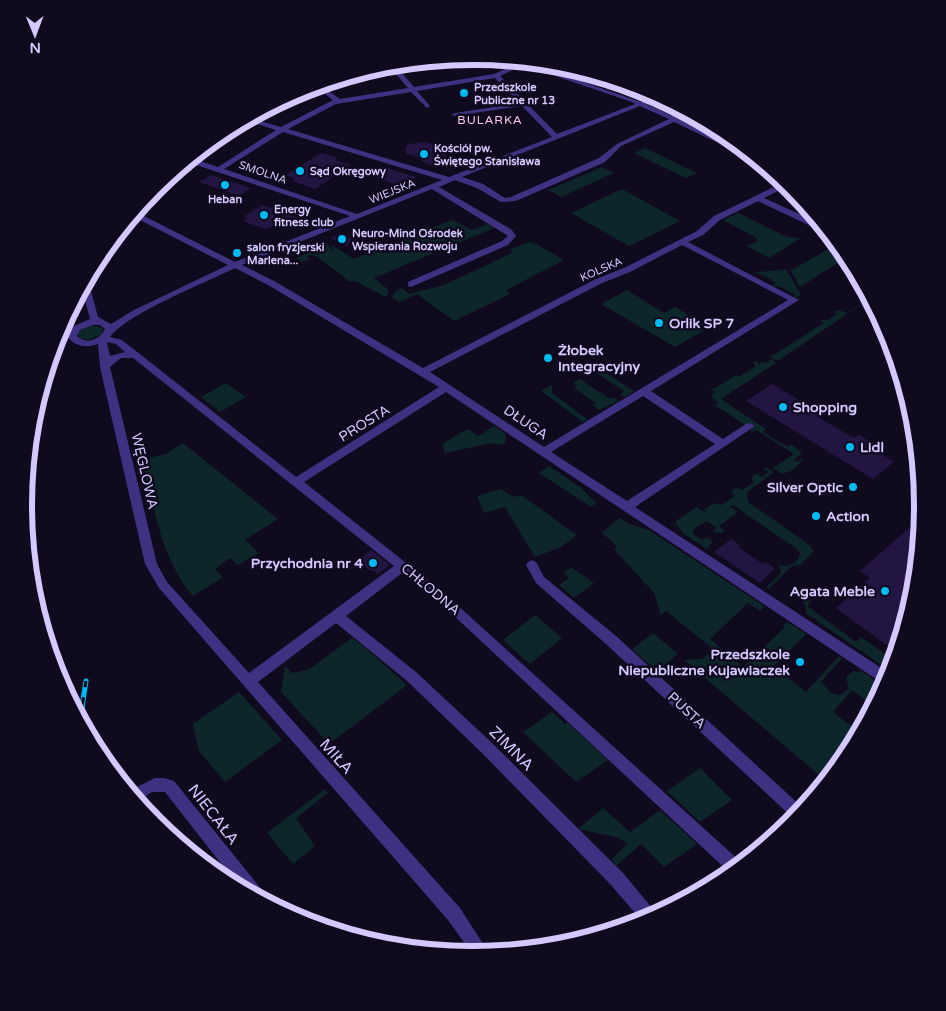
<svg xmlns="http://www.w3.org/2000/svg" width="946" height="1011" viewBox="0 0 946 1011" font-family="'Varela Round',sans-serif">
  <rect width="100%" height="100%" fill="#100a1e"/>
  <path fill="#0d2629" d="M 645,148 L 697,173 L 686,178 L 634,153 Z
    M 602,167 L 614,173 L 561,197 L 548,190 Z
    M 622,189 L 680,221 L 629,246 L 571,213 Z
    M 738,213 L 787,237 L 801,238 L 769,258 L 746,246 L 758,241 L 755,237 L 723,220 Z
    M 452,220 L 472,230 L 488,224 L 494,228 L 374,278 L 389,290 L 386,297 L 355,281 L 349,281 L 316,256 L 311,255 L 307,256 L 310,259 L 302,262 L 296,258 L 327,245 L 332,249 L 327,252 L 333,250 L 330,244 L 354,259 Z
    M 530,242 L 538,245 L 564,260 L 506,290 L 510,294 L 454,321 L 417,294 L 399,302 L 392,297 L 395,292 L 402,288 L 409,294 L 444,285 L 512,253 L 511,249 Z
    M 837,244 L 847,257 L 800,287 L 790,269 L 792,270 Z
    M 786,269 L 801,295 L 795,298 L 794,297 L 796,295 L 779,286 L 774,287 L 771,286 L 776,283 C 767,277 761,273 751,273 Z
    M 627,290 L 664,313 L 675,307 L 710,327 L 675,347 L 601,304 Z
    M 869,299 L 778,361 L 770,357 L 824,323 L 820,320 L 828,320 L 837,314 L 835,311 L 839,310 L 847,313 Z
    M 91,325 L 103,328 L 102,334 L 89,340 L 80,338 L 78,334 L 81,329 Z
    M 772,359 L 776,363 L 721,399 L 766,429 L 763,432 L 788,447 L 791,444 L 802,453 L 794,460 L 797,462 L 804,457 C 801,465 788,475 781,473 C 778,472 776,469 773,468 L 794,454 L 756,430 L 753,432 L 750,430 L 753,427 L 747,424 L 745,425 L 715,405 L 718,403 L 711,395 L 715,392 L 709,388 L 714,389 L 736,375 L 739,377 L 756,366 L 753,363 L 755,361 L 760,365 L 761,362 L 765,363 Z
    M 595,366 L 634,391 L 625,397 L 620,395 L 624,391 L 590,369 Z
    M 580,379 L 610,399 L 614,397 L 618,401 L 599,410 L 593,405 L 596,403 L 574,388 L 577,386 L 573,383 Z
    M 226,383 L 246,397 L 220,412 L 201,397 Z
    M 552,385 L 552,393 L 587,419 L 583,422 L 541,391 Z
    M 494,426 L 505,433 L 506,442 C 502,445 498,446 493,443 L 444,453 L 443,443 L 468,429 L 478,436 Z
    M 183,443 L 278,519 L 245,540 L 259,553 L 238,565 L 230,558 L 215,569 L 223,577 L 193,596 C 161,559 154,506 141,460 L 165,454 Z
    M 549,466 L 580,487 L 596,503 L 591,507 L 539,473 Z
    M 763,468 L 767,468 L 774,472 L 747,492 L 748,502 L 807,543 L 814,551 L 800,565 L 792,566 L 769,589 L 766,587 L 780,574 L 781,569 L 778,564 C 787,569 799,563 800,553 L 797,549 L 740,510 L 733,505 L 730,506 L 738,512 L 719,526 L 725,531 L 722,533 L 713,532 L 717,528 L 707,521 L 695,528 L 692,533 L 702,540 L 707,537 L 711,540 L 712,543 L 707,549 L 684,534 L 676,524 L 676,521 L 696,507 L 708,514 L 704,510 L 715,503 L 722,505 L 735,496 L 732,493 L 733,489 L 737,488 L 742,490 L 754,482 L 751,478 L 756,473 L 762,477 L 768,472 Z
    M 500,489 L 514,497 L 521,495 L 577,535 L 561,547 L 535,557 L 505,507 L 484,513 L 477,496 Z
    M 619,518 L 629,524 L 649,530 L 764,606 L 760,611 L 748,603 L 710,639 L 743,667 L 784,628 L 783,626 L 787,622 L 806,634 L 773,667 L 806,692 L 839,656 L 842,658 L 821,682 L 831,693 L 840,695 L 849,689 L 846,677 L 853,671 L 859,673 L 860,670 L 883,686 L 873,706 L 852,690 L 833,712 L 859,732 L 846,755 L 826,781 L 684,660 L 702,659 L 713,649 L 666,611 L 661,615 L 654,593 L 614,549 L 617,546 L 602,533 Z
    M 571,567 L 594,583 L 574,598 L 559,585 L 569,578 L 564,573 Z
    M 804,599 L 811,601 L 807,606 L 856,642 L 861,637 L 888,656 L 893,652 L 895,653 L 890,671 L 817,621 L 817,620 L 807,614 L 805,605 L 801,600 Z
    M 535,615 L 562,638 L 530,664 L 503,640 Z
    M 653,633 L 678,654 L 657,671 L 632,649 Z
    M 352,638 L 362,645 L 407,685 L 329,744 L 281,692 L 285,666 L 292,673 L 308,670 Z
    M 239,692 L 282,740 L 225,782 L 199,751 L 193,724 Z
    M 552,712 L 565,724 L 567,722 L 608,760 L 576,782 L 523,732 Z
    M 700,768 L 732,800 L 700,822 L 667,791 Z
    M 325,789 L 328,793 L 296,818 L 315,846 L 293,864 L 267,833 Z
    M 603,808 L 630,832 L 660,810 L 697,844 L 664,867 L 641,844 L 616,866 L 612,859 L 628,843 L 615,837 L 578,829 Z"/>
  <path fill="#231541" d="M 424,142 L 433,144 L 435,149 L 450,158 L 430,165 L 413,155 L 406,154 L 406,147 L 409,144 Z
    M 322,153 L 338,158 L 335,160 L 351,165 L 315,189 L 292,181 L 296,179 L 285,175 Z
    M 380,166 L 396,171 L 417,177 L 404,187 L 368,175 Z
    M 211,175 L 251,188 L 239,196 L 199,182 Z
    M 262,205 L 272,208 L 299,218 L 265,229 L 243,221 L 247,218 L 243,217 Z
    M 340,233 L 345,235 L 355,241 L 345,246 L 330,238 Z
    M 772,384 L 821,413 L 816,416 L 854,438 L 859,435 L 880,448 L 877,451 L 894,462 L 873,479 L 746,401 Z
    M 909,528 L 919,534 L 914,593 L 896,652 L 836,608 L 870,578 L 860,571 Z
    M 731,539 L 740,545 L 738,547 L 763,564 L 765,562 L 775,568 L 760,583 L 714,552 Z
    M 371,550 L 390,565 L 378,574 L 373,570 L 371,571 L 357,561 Z"/>
  <g fill="none" stroke-linecap="round" stroke-linejoin="round">
    <path fill="#3f3181" fill-rule="evenodd" d="M 514,60 L 525,62 L 641,102 L 655,96 L 660,98 L 646,104 L 743,148 L 751,156 L 746,156 L 674,122 L 621,146 L 605,162 L 516,201 L 501,202 L 477,188 L 455,180 L 439,187 L 512,230 L 516,236 L 508,245 L 411,287 L 408,286 L 408,282 L 502,241 L 508,236 L 432,189 L 242,265 L 274,281 L 423,368 L 596,279 L 624,268 L 697,231 L 714,216 L 784,182 L 788,186 L 764,198 L 821,224 L 826,231 L 821,231 L 758,201 L 720,220 L 703,235 L 688,242 L 799,300 L 651,391 L 723,439 L 746,424 L 750,423 L 755,426 L 635,507 L 889,673 L 885,684 L 882,683 L 446,392 L 304,482 L 444,593 L 742,863 L 730,873 L 436,599 L 402,573 L 346,616 L 416,672 L 491,742 L 623,873 L 657,914 L 642,921 L 611,885 L 481,752 L 406,680 L 336,623 L 258,682 L 460,908 L 489,953 L 473,955 L 448,920 L 159,588 L 145,564 L 100,367 L 98,344 C 86,348 75,347 67,336 L 74,326 L 90,319 L 82,289 L 86,281 L 89,283 L 98,317 L 111,324 L 134,310 L 228,265 L 132,216 L 136,212 L 235,262 L 350,216 L 187,162 L 191,158 L 218,167 L 276,130 L 245,120 L 250,118 L 281,127 L 333,100 L 314,86 L 320,85 L 340,99 L 408,88 L 388,65 L 394,64 L 414,87 L 494,74 L 518,63 ZM 523,65 L 632,102 L 635,104 L 557,134 L 500,76 ZM 495,78 L 519,103 L 455,113 L 452,115 L 453,116 L 522,106 L 552,137 L 449,177 L 288,129 L 336,104 L 411,92 L 427,108 L 430,106 L 417,91 ZM 640,106 L 669,119 L 617,144 L 599,158 L 511,197 L 505,198 L 483,184 L 462,177 ZM 283,132 L 442,180 L 357,214 L 224,169 ZM 682,245 L 788,300 L 544,447 L 430,372 L 602,283 L 630,272 ZM 235,268 L 268,285 L 439,387 L 296,477 L 122,340 L 110,337 C 128,313 205,283 235,268 ZM 92,325 L 100,325 L 105,329 C 100,340 86,345 77,336 L 80,330 ZM 107,342 L 116,344 L 125,352 L 110,356 ZM 121,358 L 133,358 L 394,566 L 249,673 L 167,582 L 157,564 L 110,367 ZM 643,396 L 715,444 L 627,501 L 551,452 Z
      M 532,560 L 536,562 L 544,577 L 616,636 L 803,808 L 794,819 L 606,644 L 536,583 L 526,565 L 528,562 Z
      M 155,778 L 164,778 L 174,781 L 262,890 L 264,896 L 262,900 L 240,888 L 165,792 L 152,792 L 137,801 L 129,791 Z"/>
    <g stroke="#00bbf3" stroke-width="5">
      <path id="rail-far1" d="M 82,707 L 86,681"/>
    </g>
    <g stroke="#00bbf3" stroke-width="6">
      <path id="rail" d="M 80,718 L 82,706"/>
    </g>
    <use href="#rail-far1" stroke="#100a1e" stroke-width="3" stroke-dasharray="10" stroke-linecap="butt"/>
    <use href="#rail" stroke="#100a1e" stroke-width="4.5" stroke-dasharray="12" stroke-linecap="butt"/>
  </g>
  <g fill="#00bbf3" stroke="#100a1e" stroke-width="2">
    <circle cx="464" cy="93" r="5"/>
    <circle cx="424" cy="154" r="5"/>
    <circle cx="300" cy="171" r="5"/>
    <circle cx="225" cy="185" r="5"/>
    <circle cx="264" cy="215" r="5"/>
    <circle cx="342" cy="239" r="5"/>
    <circle cx="237" cy="253" r="5"/>
    <circle cx="659" cy="323" r="5"/>
    <circle cx="548" cy="358" r="5"/>
    <circle cx="783" cy="407" r="5"/>
    <circle cx="850" cy="447" r="5"/>
    <circle cx="853" cy="487" r="5"/>
    <circle cx="816" cy="516" r="5"/>
    <circle cx="373" cy="563" r="5"/>
    <circle cx="885" cy="591" r="5"/>
    <circle cx="800" cy="662" r="5"/>
  </g>
  <g text-anchor="middle" stroke-width="5" stroke-linejoin="round" paint-order="stroke">
    <g font-size="11" font-weight="bold" fill="#d5c8ff" stroke="#100a1e" text-anchor="start">
      <text x="474" y="91">Przedszkole<tspan x="474" dy="13">Publiczne nr 13</tspan></text>
      <text x="434" y="152">Kościół pw.<tspan x="434" dy="13">Świętego Stanisława</tspan></text>
      <text x="310" y="175">Sąd Okręgowy</text>
      <text x="225" y="203" text-anchor="middle">Heban</text>
      <text x="274" y="213">Energy<tspan x="274" dy="13">fitness club</tspan></text>
      <text x="352" y="237">Neuro-Mind Ośrodek<tspan x="352" dy="13">Wspierania Rozwoju</tspan></text>
      <text x="247" y="251">salon fryzjerski<tspan x="247" dy="13">Marlena...</tspan></text>
    </g>
    <g font-size="11" fill="#d5c8ff" stroke="#100a1e">
      <text transform="translate(263 172) rotate(19)" y="4">SMOLNA</text>
      <text transform="translate(392 191) rotate(-22)" y="4">WIEJSKA</text>
      <text transform="translate(601 269) rotate(-24)" y="4">KOLSKA</text>
    </g>
    <g font-size="12" letter-spacing="1" fill="#ffcae5" stroke="#100a1e">
      <text x="490" y="124">BULARKA</text>
    </g>
    <g font-size="14" font-weight="bold" fill="#d5c8ff" stroke="#100a1e" text-anchor="start">
      <text x="669" y="328">Orlik SP 7</text>
      <text x="558" y="355">Żłobek<tspan x="558" dy="16">Integracyjny</tspan></text>
      <text x="793" y="412">Shopping</text>
      <text x="860" y="452">Lidl</text>
      <text x="843" y="492" text-anchor="end">Silver Optic</text>
      <text x="826" y="521">Action</text>
      <text x="363" y="568" text-anchor="end">Przychodnia nr 4</text>
      <text x="875" y="596" text-anchor="end">Agata Meble</text>
      <text x="790" y="659" text-anchor="end">Przedszkole<tspan x="790" dy="16">Niepubliczne Kujawiaczek</tspan></text>
    </g>
    <g font-size="14" fill="#d5c8ff" stroke="#100a1e">
      <text transform="translate(526 422) rotate(34)" y="5">DŁUGA</text>
      <text transform="translate(364 423) rotate(-32)" y="5">PROSTA</text>
      <text transform="translate(145 471) rotate(77)" y="5">WĘGLOWA</text>
      <text transform="translate(431 589) rotate(40)" y="5">CHŁODNA</text>
      <text transform="translate(687 710) rotate(43)" y="5">PUSTA</text>
    </g>
    <g font-size="16" fill="#d5c8ff" stroke="#100a1e">
      <text transform="translate(512 748) rotate(45)" y="6">ZIMNA</text>
      <text transform="translate(337 756) rotate(48)" y="6">MIŁA</text>
      <text transform="translate(214 814) rotate(52)" y="6">NIECAŁA</text>
    </g>
  </g>
  <path d="M0 0H946V1011H0ZM472 65H474A440 440 0 0 1 914 505V506A440 440 0 0 1 474 946H472A440 440 0 0 1 32 506V505A440 440 0 0 1 472 65Z" fill="#100a1e" fill-rule="evenodd"/>
  <path fill="none" stroke="#d5c8ff" stroke-width="6" d="M472 65H474A440 440 0 0 1 914 505V506A440 440 0 0 1 474 946H472A440 440 0 0 1 32 506V505A440 440 0 0 1 472 65Z"/>
  <g transform="translate(35 35) rotate(179)" stroke="#100a1e" stroke-width="4" paint-order="stroke">
  <path d="M0-4L9 19L0 12L-9 19Z" fill="#d5c8ff"/>
  <text y="-8" font-size="14" font-weight="bold" text-anchor="middle" fill="#d5c8ff">N</text>
  </g>
</svg>
